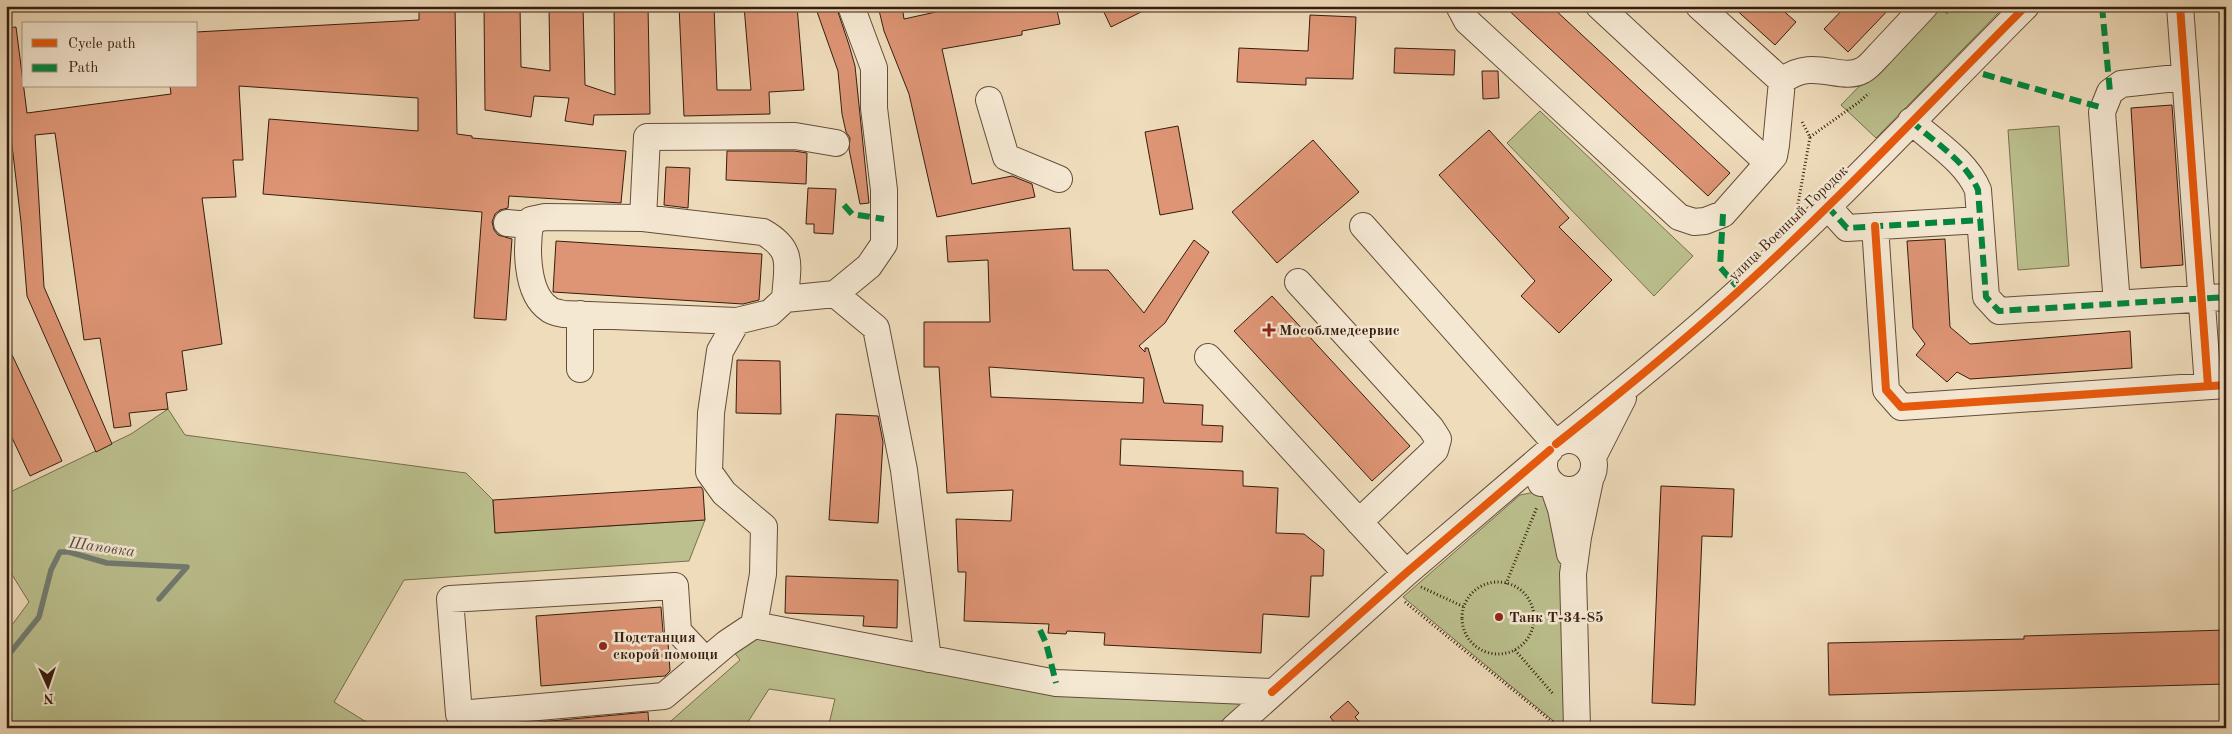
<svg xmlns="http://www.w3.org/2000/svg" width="2232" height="734" viewBox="0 0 2232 734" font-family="'Old Standard TT',serif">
  <rect width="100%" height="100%" fill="#efdcbb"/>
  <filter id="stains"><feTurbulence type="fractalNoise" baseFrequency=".004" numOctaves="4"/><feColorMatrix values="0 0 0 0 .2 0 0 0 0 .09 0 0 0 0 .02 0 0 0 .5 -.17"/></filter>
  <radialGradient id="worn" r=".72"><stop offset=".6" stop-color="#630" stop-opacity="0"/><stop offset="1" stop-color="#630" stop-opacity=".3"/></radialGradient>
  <path fill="#bbc08e" stroke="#786e4e" d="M 1937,6 L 2005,6 L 1876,138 L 1841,105 Z
    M 2219,6 L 2226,6 L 2226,98 L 2225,99 Z
    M 1540,111 L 1693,256 L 1654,296 L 1507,143 Z
    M 2059,126 L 2069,266 L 2018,270 L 2008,130 Z
    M 168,409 L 185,435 L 466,473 L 493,500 L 495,533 L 705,520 L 689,561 L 404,580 L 334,702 L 376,728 L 6,728 L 6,633 L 29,602 L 6,565 L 6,494 L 131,434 Z
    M 1535,492 L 1547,498 L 1559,516 L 1573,728 L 1562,728 L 1403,597 L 1520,495 Z
    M 754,625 L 928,659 L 1272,692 L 1234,728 L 828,728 L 835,699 L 769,689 L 744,728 L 663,728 L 740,660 L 727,643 Z"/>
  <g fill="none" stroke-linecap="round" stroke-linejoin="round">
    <path stroke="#727c72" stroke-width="5.5" d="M 6,658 L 39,617 L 51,570 L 60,552 L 69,552 L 107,563 L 187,567 L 159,599"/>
  </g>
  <path fill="#de9575" stroke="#361d0e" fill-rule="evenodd" d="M 419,6 L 455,6 L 457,134 L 472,136 L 472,138 L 626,151 L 621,203 L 509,196 L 508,208 L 500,210 L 495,214 L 492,222 L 494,230 L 498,235 L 512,239 L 506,320 L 474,318 L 482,212 L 263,194 L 269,119 L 418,131 L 418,98 L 239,86 L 243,160 L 233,160 L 236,197 L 202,198 L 222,344 L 182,351 L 187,390 L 166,393 L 168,409 L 129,413 L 131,426 L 114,428 L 100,338 L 84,340 L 55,133 L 35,135 L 44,287 L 112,444 L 96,452 L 27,296 L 21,222 L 6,94 L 6,28 L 16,27 L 27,113 L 171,94 L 170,86 L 196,86 L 196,32 L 419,20 Z
    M 484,6 L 520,6 L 521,67 L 550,71 L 549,6 L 583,6 L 585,85 L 615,95 L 614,6 L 648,6 L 650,114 L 594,115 L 593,125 L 565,121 L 569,98 L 534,96 L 531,117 L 485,110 Z
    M 679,6 L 714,6 L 717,90 L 751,90 L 744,6 L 797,6 L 804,90 L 769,92 L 770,114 L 684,116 Z
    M 815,6 L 836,6 L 849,45 L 855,66 L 869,203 L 860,204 L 849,149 L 850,138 L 846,132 L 842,114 L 838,71 Z
    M 878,6 L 902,6 L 904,19 L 963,6 L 1056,6 L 1060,24 L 1022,31 L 1022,35 L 942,49 L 972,184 L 1012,176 L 1032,184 L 1035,197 L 937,217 L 909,94 L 884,31 Z
    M 1101,6 L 1153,6 L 1111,27 Z
    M 1504,6 L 1551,6 L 1730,173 L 1708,196 Z
    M 1732,6 L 1778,6 L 1796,22 L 1775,45 Z
    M 1846,6 L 1892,6 L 1848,52 L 1824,29 Z
    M 1310,15 L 1356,17 L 1353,79 L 1306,78 L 1306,85 L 1237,82 L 1239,48 L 1308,51 Z
    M 1395,48 L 1455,50 L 1454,75 L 1394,73 Z
    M 1482,71 L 1498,71 L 1499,98 L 1483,99 Z
    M 2172,105 L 2183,265 L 2141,268 L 2131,108 Z
    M 1178,126 L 1193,209 L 1160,215 L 1145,132 Z
    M 1489,130 L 1569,218 L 1559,227 L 1612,280 L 1559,333 L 1521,296 L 1535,281 L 1439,175 Z
    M 1313,140 L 1359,192 L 1277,263 L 1232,212 Z
    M 727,151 L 794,151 L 807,153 L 806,184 L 726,180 Z
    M 666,167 L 690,168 L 688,208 L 664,205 Z
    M 808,188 L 836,189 L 833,234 L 814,233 L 814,224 L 806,224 Z
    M 1070,228 L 1073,270 L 1108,270 L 1144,313 L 1194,240 L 1209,252 L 1165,323 L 1139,346 L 1145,352 L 1145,348 L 1148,348 L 1164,403 L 1203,405 L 1202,425 L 1223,426 L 1222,442 L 1121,439 L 1120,465 L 1243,471 L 1243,486 L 1278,488 L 1276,533 L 1304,534 L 1324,550 L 1323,576 L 1311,576 L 1309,617 L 1263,614 L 1261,653 L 1104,645 L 1105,633 L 1067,631 L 1066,634 L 1048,633 L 1049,624 L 964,621 L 966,572 L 958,572 L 956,519 L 1011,521 L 1013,490 L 947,493 L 939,367 L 924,367 L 924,322 L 990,322 L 988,260 L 948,262 L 946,236 ZM 989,367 L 1144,378 L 1143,403 L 991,397 Z
    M 1945,239 L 1950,327 L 1970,344 L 2130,331 L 2132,368 L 1970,379 L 1957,372 L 1947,382 L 1916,355 L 1925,344 L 1913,328 L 1907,241 Z
    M 556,241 L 762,254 L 759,300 L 743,304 L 553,292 Z
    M 1272,296 L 1410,446 L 1372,481 L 1234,331 Z
    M 6,342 L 62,461 L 30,476 L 6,425 Z
    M 737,360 L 780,361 L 781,414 L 736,413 Z
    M 836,414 L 878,416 L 883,442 L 878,523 L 829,520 Z
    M 1661,486 L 1734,489 L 1732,537 L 1702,536 L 1695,705 L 1652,703 Z
    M 701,487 L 703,490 L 705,520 L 495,533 L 493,500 Z
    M 786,576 L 898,580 L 897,628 L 863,626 L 864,616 L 785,613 Z
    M 661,607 L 663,632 L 668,642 L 670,671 L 665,676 L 541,686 L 536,616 Z
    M 2226,630 L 2226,684 L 1829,695 L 1828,643 L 2024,639 L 2024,636 Z
    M 1348,701 L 1359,713 L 1355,717 L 1365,728 L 1339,728 L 1330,717 Z
    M 648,712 L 649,728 L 507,728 L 507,725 Z"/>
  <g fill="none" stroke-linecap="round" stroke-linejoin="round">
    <g stroke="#644d39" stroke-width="28">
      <path id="minor" d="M 1459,6 L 1467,21 L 1679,217 L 1694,222 L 1705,221 L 1723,214 L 1768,163 L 1774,156 L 1776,145 L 1782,81 C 1814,56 1840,83 1863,70 C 1869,67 1875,59 1880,54 C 1895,38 1910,22 1925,6
        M 1599,6 L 1768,163
        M 1699,6 L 1782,81
        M 2180,6 L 2208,386
        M 989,100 L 1006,157 L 1059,179
        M 1911,121 C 1934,142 1966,161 1978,190 L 1986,297 L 1999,311 L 2226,297
        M 1827,206 L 1847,228 L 1980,220
        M 643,218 L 545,217 L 531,220 C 526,244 525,293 549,309 C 552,312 559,313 564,314 L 737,321 L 770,313 L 785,299 L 835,294 L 869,266 L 884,244 L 884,190 L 874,108 L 874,68 L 851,6
        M 507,223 L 530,225
        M 1363,226 L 1556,444 C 1619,394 1682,343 1741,289 C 1840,199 1931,101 2026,6
        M 1875,226 L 1886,390 L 1901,407 L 2226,385
        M 1298,282 L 1431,428 L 1438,439 L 1435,450 L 1359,522
        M 835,294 L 876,328 L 904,470 L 928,659
        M 785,299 C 787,266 795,250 763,232 L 643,218 L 647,137 L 795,136 L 836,143
        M 2117,304 L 2102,112 L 2110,92 L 2121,84 L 2185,77
        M 580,314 L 580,369
        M 737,321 L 720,351 L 711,413 L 709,472 L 724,493 L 764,527 L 763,574 L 754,625 L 1056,683 L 1272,692
        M 1208,357 L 1406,573
        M1544 465a25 25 0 1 1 50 0a25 25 0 1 1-50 0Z
        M 1593,457 L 1623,398
        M 1541,483 L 1552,483 L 1561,509 L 1570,554
        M 706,661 L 678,631 L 675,586 L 450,599 L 459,714 L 664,696 L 727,643 L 754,625
        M 1234,728 L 1406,573 L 1550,450
        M 1577,728 L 1573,574 L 1578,537 L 1590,480"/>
    </g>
    <path stroke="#361d0e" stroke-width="3" stroke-dasharray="1 2.5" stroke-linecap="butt" d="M 1946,13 L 1953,6
      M 1810,137 L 1859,102 L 1869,93
      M 1798,204 L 1810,137 L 1801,120
      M1462 618a36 36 0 1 1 72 0a36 36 0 1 1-72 0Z
      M 1506,584 L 1537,507
      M 1421,587 L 1464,607
      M 1405,602 L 1555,724
      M 1515,650 L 1554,695
      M 1599,726 L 1607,728"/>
    <use href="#minor" stroke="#f5e8d3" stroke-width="26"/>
    <path stroke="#00873e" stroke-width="6" stroke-dasharray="12 6" stroke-linecap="butt" d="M 2102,6 L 2110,92
      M 1983,74 L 2103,108
      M 1911,121 C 1934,142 1966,161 1978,190 L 1986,297 L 1999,311 L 2226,297
      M 844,205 L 852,214 L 884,219
      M 1827,206 L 1847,228 L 1980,220
      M 1723,214 L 1720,267 L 1740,290
      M 1040,630 L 1046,643 L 1056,683"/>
    <g stroke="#f5e8d3" stroke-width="11">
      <path id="cycleway" d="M 2180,6 L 2208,386
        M 1875,226 L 1886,390 L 1901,407 L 2226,385
        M 1556,444 C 1619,394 1682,343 1741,289 C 1840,199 1931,101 2026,6
        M 1272,692 L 1406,573 L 1550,450"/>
    </g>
    <use href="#cycleway" stroke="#e8590c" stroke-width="8"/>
  </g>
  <g fill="#8f2418" stroke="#f5e8d3" stroke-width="2">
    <path d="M1266.5 322.5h5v5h5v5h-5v5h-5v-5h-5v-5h5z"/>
    <circle cx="1499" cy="617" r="5"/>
    <circle cx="603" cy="646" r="5"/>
  </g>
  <g text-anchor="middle" stroke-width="5" stroke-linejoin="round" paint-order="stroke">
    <g font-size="15" fill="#361d0e" stroke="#f5e8d3">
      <text transform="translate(1788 223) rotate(-44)" y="5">улица Военный Городок</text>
    </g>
    <g font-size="15" font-weight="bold" fill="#361d0e" stroke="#f5e8d3" text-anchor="start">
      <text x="1279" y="335">Мособлмедсервис</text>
      <text x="1509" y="622">Танк Т-34-85</text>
      <text x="613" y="642">Подстанция<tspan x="613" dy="17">скорой помощи</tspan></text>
    </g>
    <g font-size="16" font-style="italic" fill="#544c40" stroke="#f5e8d3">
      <text transform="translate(102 546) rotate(8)" y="6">Шаповка</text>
    </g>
  </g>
  <rect width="2232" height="734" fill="none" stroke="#efdcbb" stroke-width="25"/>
  <rect x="8" y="8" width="2217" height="719" fill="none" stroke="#361d0e" stroke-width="2.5"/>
  <rect x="12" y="12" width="2207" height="709" fill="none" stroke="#361d0e"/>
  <rect x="22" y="22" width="175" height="65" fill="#f5e8d3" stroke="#a99784"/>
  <rect x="32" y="39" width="25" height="8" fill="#e8590c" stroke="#a99784"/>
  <text x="68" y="48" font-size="15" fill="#361d0e">Cycle path</text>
  <rect x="32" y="64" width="25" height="8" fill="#00873e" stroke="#a99784"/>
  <text x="68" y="72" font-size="15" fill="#361d0e">Path</text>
  <g transform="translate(48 686) rotate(177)" stroke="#f5e8d3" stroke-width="4" paint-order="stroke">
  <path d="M0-4L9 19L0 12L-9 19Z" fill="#361d0e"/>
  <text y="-8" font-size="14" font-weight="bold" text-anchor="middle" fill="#361d0e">N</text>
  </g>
  <rect width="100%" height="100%" filter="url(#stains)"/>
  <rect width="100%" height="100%" fill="url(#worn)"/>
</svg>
